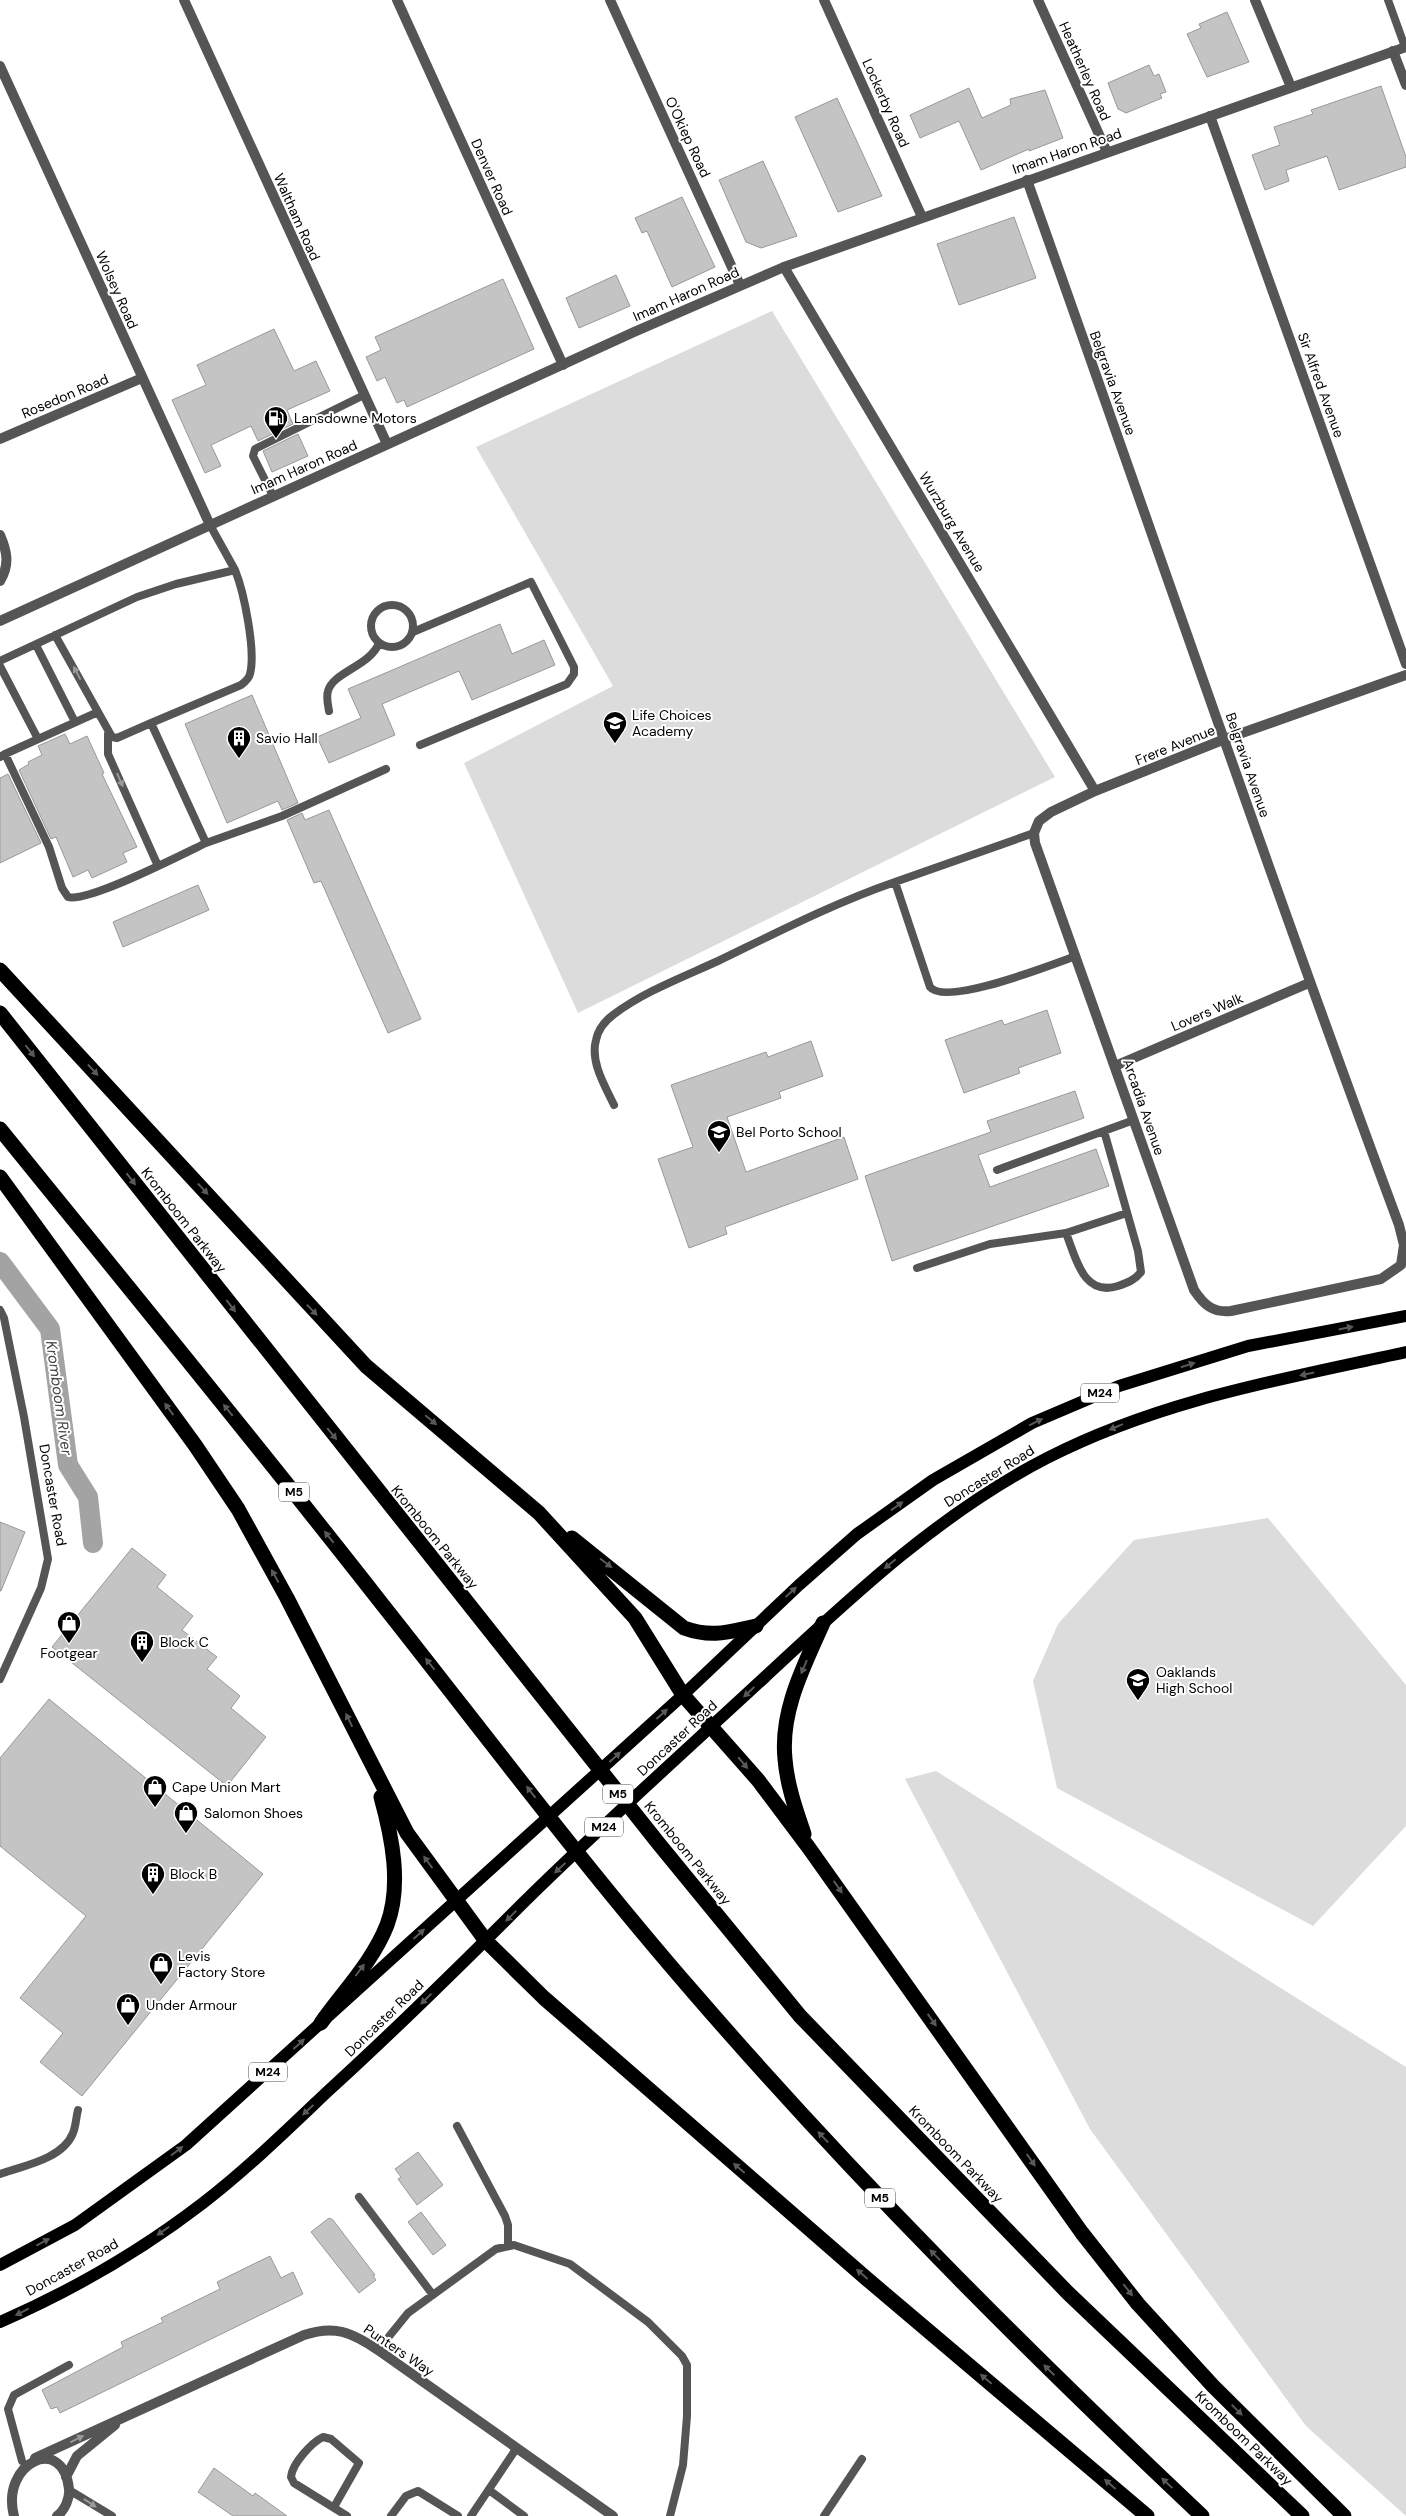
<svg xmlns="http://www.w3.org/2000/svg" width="1406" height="2516" viewBox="0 0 1406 2516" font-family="'DM Sans',sans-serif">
  <rect width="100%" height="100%" fill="#fff"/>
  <path fill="#dcdcdc" d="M 772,311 L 1055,777 L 578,1013 L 464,763 L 613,686 L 476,447 Z
    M 1268,1518 L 1406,1685 L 1406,1826 L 1313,1926 L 1057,1788 L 1033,1681 L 1058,1624 L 1134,1540 Z
    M 936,1771 L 1406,2067 L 1406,2516 L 1306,2426 L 1090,2129 L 905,1779 Z"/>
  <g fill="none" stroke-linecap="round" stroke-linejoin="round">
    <path stroke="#a3a3a3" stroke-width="20" d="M 0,1262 L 50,1329 L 68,1465 L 88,1497 L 93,1543"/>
  </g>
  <path fill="#c4c4c4" stroke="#999" d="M 1227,12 L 1249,62 L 1207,77 L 1187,34 L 1201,28 L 1199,24 Z
    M 1149,65 L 1154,76 L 1159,74 L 1166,92 L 1160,94 L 1162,98 L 1126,113 L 1118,109 L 1108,83 Z
    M 1381,86 L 1406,157 L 1406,167 L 1339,190 L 1327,156 L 1286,170 L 1289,181 L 1265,190 L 1252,155 L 1280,145 L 1274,127 L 1313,114 L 1311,110 Z
    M 969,88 L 982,118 L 1011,105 L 1010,99 L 1045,90 L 1063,138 L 1029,151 L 1029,149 L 981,170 L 959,121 L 920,138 L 910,115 Z
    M 837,98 L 882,196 L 838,212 L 795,117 Z
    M 763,161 L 797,236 L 761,248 L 746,242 L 719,180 Z
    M 682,197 L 715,267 L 672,287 L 647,231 L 642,233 L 635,218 Z
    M 1014,217 L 1036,278 L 959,305 L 937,244 Z
    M 616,275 L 630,306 L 579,328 L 566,298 Z
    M 503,279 L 534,349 L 407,407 L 404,400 L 397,403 L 385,377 L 377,381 L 366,357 L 381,350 L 375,337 Z
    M 274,329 L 294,371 L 316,361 L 330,391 L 287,410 L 293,424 L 258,441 L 251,426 L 211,445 L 221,466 L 205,473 L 172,400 L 206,385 L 197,365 Z
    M 298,434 L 308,456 L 272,472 L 263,451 Z
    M 500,624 L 512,654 L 544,640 L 555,665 L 472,700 L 459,671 L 382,704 L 395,735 L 329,763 L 317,737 L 361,718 L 348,689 Z
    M 252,695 L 298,803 L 282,810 L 278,801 L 227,823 L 185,724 Z
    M 65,734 L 70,744 L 87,736 L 104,773 L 102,774 L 137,847 L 123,853 L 127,862 L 92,878 L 88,870 L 73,877 L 56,837 L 51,839 L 19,770 L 29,764 L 28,762 L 42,755 L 38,746 Z
    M 8,774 L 41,843 L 0,863 L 0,778 Z
    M 329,810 L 421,1019 L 388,1033 L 321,881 L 314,883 L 287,820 L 302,813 L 305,820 Z
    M 198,885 L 209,910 L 123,947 L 113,922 Z
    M 1047,1010 L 1061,1053 L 1018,1068 L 1020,1073 L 964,1093 L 945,1040 L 1002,1020 L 1004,1025 Z
    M 811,1041 L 823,1076 L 779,1092 L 781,1098 L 727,1117 L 746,1172 L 844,1137 L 858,1179 L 725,1227 L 727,1234 L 689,1248 L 658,1159 L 693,1147 L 671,1085 L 766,1052 L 768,1057 Z
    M 1075,1091 L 1084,1118 L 978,1155 L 990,1187 L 1096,1149 L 1109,1186 L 892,1261 L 865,1176 L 991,1132 L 987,1121 Z
    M 0,1522 L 25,1532 L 1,1591 L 0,1591 Z
    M 132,1548 L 166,1575 L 157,1587 L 193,1616 L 182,1630 L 217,1657 L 207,1669 L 240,1696 L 231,1708 L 266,1737 L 227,1786 L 52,1647 Z
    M 49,1699 L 263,1874 L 82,2096 L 40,2062 L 63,2033 L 20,1998 L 86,1916 L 0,1846 L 0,1758 Z
    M 418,2152 L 443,2185 L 417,2205 L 398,2179 L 401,2177 L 395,2169 Z
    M 421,2212 L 446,2245 L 433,2255 L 408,2222 Z
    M 329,2218 L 333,2220 L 375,2275 L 373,2276 L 376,2280 L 359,2293 L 311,2232 Z
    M 270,2256 L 281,2278 L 293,2272 L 303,2294 L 60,2413 L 57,2407 L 51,2409 L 42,2390 L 123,2347 L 121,2342 L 163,2322 L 161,2318 L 220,2289 L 217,2282 Z
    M 214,2468 L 253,2496 L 255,2493 L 287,2516 L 233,2516 L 198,2492 Z"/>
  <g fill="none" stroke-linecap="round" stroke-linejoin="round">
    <path stroke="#555" stroke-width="8" d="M 1388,0 L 1405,47
      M 273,496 L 253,456 L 255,449 L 364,395
      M371 626a21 21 0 1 1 42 0a21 21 0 1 1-42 0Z
      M 413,632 L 531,582 L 574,667 L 574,674 L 567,684 L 420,745
      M 55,635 L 98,712
      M 36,645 L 75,722
      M 0,661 L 137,597 L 176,584 L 235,570 L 210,525
      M 0,666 L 38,739
      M 329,711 C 328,705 326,697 328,691 C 333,672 370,666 379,643
      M 151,723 L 241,685 C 245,682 249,679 250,674 C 256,651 244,592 235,570
      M 108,734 L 108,754 L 158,866
      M 0,757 L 5,754 L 98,712 L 112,737 L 117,738 L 151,723 L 206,843 C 183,854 88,903 68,897 L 62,888 L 49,847 L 5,754
      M 1034,833 L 895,882 L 930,987 C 946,1007 1053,964 1076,956
      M 206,843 L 282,816 L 386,769
      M 614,1105 C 605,1086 590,1062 596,1040 C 598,1030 605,1021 613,1015 C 643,992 683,977 718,961 C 776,933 834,903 895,882
      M 997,1170 L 1134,1120
      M 1066,1233 C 1076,1258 1083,1297 1118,1286 C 1127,1283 1135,1280 1141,1272 L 1138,1251 L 1104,1131
      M 917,1268 L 990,1244 L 1066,1233 L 1127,1213
      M 0,1310 L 4,1318 L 24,1417 L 48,1559 L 41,1588 L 0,1679
      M 457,2126 L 505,2216 L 508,2225 L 508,2245
      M 0,2174 C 23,2166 63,2159 73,2133 C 76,2126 76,2117 78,2110
      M 359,2197 L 433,2295
      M 378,2350 L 408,2313 L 496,2249 L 514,2245 L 570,2264 L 648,2322 L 682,2356 L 687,2365 L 687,2416 L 683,2465 L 670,2516
      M 22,2461 L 8,2409 L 14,2395 L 69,2365
      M 69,2490 L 112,2516
      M 489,2490 L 524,2516
      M 334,2507 L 359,2463 L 331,2439 L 323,2437 C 311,2443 292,2464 291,2477 L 294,2483 L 347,2516
      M 391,2516 L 406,2496 L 418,2491 L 458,2516
      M 471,2516 L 516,2449
      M 824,2516 L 862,2459"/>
    <path stroke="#555" stroke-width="10" d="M 184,0 L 387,444
      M 397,0 L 563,365
      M 610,0 L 740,285
      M 824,0 L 922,217
      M 1038,0 L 1107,152
      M 1255,0 L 1291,87
      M 1393,51 L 1406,85
      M 0,66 L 210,525
      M 1210,116 L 1406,664
      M 1027,180 C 1151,528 1270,878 1399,1225 L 1404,1245 L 1401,1265 L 1381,1279 L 1231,1311 C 1213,1313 1204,1305 1194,1290 L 1035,843 L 1034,833 L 1039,821 L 1051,812 L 1095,791 L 1225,739 L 1406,675
      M 784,267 L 1095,791
      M 0,439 L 142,378
      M 0,535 C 7,551 10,565 0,581
      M 1115,1066 L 1309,983
      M 35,2458 L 304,2335 C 335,2325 351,2332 378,2350 L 613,2516
      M 66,2477 L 77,2456 L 115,2425
      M 14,2516 C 0,2463 63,2433 69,2489 C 70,2498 65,2510 57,2516"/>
    <path stroke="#555" stroke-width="10" d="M 0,621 L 634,332 L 784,267 L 1406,47"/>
    <path stroke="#000" stroke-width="12" d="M 0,2265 L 75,2225 L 186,2145 L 683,1695 L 799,1585 L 857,1534 L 933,1480 L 1032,1423 L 1119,1386 L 1248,1346 L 1406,1316
      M 0,2322 C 71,2291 142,2250 203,2203 C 247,2169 287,2130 327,2092 C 394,2031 458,1968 522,1904 C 601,1826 684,1752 765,1677 C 852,1596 940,1513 1047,1458 C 1160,1400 1283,1379 1406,1352"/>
    <path stroke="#000" stroke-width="15" d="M 0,970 L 366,1366 L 539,1513 L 635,1618 L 683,1695 L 758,1780 L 809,1848 L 1082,2233 L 1138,2304 L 1213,2386 L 1344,2516
      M 0,1013 L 659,1844 L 800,2016 L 1068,2293 L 1302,2516
      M 0,1129 C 128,1287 257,1444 382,1604 C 485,1734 585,1868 694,1993 C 853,2177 1025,2349 1202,2516
      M 0,1177 L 195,1445 L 238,1509 L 287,1598 L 407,1833 L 486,1941 L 544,1998 L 867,2279 L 1147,2516
      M 572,1538 L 684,1628 C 712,1638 728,1632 756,1626
      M 804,1834 C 796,1810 787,1785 785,1759 C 780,1711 804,1666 823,1623
      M 321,2023 C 343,1992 373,1961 387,1925 C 402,1885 392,1837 381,1797"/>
  </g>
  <defs><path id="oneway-solid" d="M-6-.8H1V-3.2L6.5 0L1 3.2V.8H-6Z" transform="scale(1.25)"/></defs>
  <g fill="#999">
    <use href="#oneway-solid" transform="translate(77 673) rotate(-118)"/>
    <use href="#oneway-solid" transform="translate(120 780) rotate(66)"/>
    <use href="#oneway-solid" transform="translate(77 2439) rotate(-27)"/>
    <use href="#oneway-solid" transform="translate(90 2503) rotate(33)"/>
  </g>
  <g fill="#595959">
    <use href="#oneway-solid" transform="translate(30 1051) rotate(52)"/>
    <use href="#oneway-solid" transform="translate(93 1070) rotate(47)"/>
    <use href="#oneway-solid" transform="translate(131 1179) rotate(52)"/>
    <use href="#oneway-solid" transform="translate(203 1189) rotate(47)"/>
    <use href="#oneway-solid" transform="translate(231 1306) rotate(52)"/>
    <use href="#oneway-solid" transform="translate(312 1310) rotate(46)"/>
    <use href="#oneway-solid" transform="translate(1346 1328) rotate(-11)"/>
    <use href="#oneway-solid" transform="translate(1188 1365) rotate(-17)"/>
    <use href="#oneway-solid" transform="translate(1307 1374) rotate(168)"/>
    <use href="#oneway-solid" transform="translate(169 1409) rotate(-126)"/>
    <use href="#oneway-solid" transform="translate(228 1410) rotate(-129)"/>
    <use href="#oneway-solid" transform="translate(431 1420) rotate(40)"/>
    <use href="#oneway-solid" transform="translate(1036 1422) rotate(-26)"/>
    <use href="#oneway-solid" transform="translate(1116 1427) rotate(157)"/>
    <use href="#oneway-solid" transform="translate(332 1434) rotate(51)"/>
    <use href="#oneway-solid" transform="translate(897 1506) rotate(-36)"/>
    <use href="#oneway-solid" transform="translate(329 1537) rotate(-128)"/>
    <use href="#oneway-solid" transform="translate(606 1563) rotate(37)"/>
    <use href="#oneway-solid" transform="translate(890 1564) rotate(141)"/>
    <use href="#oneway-solid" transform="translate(275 1576) rotate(-119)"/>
    <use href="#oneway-solid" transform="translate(791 1592) rotate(-43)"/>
    <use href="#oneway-solid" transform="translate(430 1664) rotate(-128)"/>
    <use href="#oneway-solid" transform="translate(804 1667) rotate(113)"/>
    <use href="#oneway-solid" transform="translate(749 1692) rotate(137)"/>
    <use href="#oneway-solid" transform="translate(662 1714) rotate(-42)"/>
    <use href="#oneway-solid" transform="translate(349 1720) rotate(-116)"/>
    <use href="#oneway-solid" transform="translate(615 1757) rotate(-42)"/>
    <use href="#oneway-solid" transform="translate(743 1763) rotate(50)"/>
    <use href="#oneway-solid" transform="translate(531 1792) rotate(-128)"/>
    <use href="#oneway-solid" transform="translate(428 1862) rotate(-126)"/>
    <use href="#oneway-solid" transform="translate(560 1868) rotate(137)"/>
    <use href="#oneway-solid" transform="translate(838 1887) rotate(55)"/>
    <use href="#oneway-solid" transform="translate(511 1916) rotate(135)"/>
    <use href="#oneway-solid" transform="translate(419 1934) rotate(-42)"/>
    <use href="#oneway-solid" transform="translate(360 1970) rotate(-53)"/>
    <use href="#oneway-solid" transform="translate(426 1999) rotate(136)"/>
    <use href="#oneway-solid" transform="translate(932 2020) rotate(55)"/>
    <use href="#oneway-solid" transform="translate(299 2044) rotate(-42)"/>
    <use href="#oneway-solid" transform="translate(308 2110) rotate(137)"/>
    <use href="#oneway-solid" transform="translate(823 2137) rotate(-133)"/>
    <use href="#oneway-solid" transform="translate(177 2151) rotate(-37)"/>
    <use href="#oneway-solid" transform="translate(1031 2160) rotate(55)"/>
    <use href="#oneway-solid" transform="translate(739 2168) rotate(-139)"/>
    <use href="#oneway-solid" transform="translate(163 2231) rotate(145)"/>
    <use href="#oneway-solid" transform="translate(43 2242) rotate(-28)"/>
    <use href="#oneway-solid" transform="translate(935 2255) rotate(-134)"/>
    <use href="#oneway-solid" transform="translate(862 2274) rotate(-139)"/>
    <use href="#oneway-solid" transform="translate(1128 2290) rotate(52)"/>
    <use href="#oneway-solid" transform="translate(22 2312) rotate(153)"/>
    <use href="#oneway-solid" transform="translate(1049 2370) rotate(-136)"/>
    <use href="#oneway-solid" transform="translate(986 2379) rotate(-140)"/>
    <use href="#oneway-solid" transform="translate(1237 2410) rotate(45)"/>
    <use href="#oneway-solid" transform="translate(1167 2483) rotate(-137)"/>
    <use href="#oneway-solid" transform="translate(1110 2484) rotate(-139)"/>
  </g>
  <defs>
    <g id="fuel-pin" transform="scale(1.25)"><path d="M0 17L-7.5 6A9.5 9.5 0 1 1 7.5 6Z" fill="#000" stroke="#fff"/><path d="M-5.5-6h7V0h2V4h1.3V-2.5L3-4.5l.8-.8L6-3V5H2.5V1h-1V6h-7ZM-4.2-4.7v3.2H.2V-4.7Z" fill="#fff"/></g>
    <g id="university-pin" transform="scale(1.25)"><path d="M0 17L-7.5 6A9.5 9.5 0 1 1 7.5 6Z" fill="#000" stroke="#fff"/><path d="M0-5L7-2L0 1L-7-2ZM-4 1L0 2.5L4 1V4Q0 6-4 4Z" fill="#fff"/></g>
    <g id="building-pin" transform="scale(1.25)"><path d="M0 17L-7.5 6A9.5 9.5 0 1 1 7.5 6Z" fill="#000" stroke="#fff"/><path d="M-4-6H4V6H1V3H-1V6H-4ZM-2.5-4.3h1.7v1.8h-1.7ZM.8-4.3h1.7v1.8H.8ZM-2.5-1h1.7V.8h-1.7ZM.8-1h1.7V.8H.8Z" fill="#fff"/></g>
    <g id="school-pin" transform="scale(1.25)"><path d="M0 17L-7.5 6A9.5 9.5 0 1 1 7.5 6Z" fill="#000" stroke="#fff"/><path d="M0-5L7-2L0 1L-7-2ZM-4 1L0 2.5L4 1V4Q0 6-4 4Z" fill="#fff"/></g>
    <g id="shop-pin" transform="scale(1.25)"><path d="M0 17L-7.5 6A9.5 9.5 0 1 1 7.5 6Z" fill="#000" stroke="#fff"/><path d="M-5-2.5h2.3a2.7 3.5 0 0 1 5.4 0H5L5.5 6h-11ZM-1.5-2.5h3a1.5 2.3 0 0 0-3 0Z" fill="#fff"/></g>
  </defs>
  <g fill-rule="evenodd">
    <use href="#fuel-pin" x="276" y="418"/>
    <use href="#university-pin" x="615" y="723"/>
    <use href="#building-pin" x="239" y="738"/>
    <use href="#school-pin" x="719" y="1132"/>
    <use href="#shop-pin" x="69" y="1623"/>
    <use href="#building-pin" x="142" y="1642"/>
    <use href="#school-pin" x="1138" y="1680"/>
    <use href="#shop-pin" x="155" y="1787"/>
    <use href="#shop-pin" x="186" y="1813"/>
    <use href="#building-pin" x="153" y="1874"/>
    <use href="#shop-pin" x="161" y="1964"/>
    <use href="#shop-pin" x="128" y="2005"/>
  </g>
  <g text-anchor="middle" stroke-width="4" stroke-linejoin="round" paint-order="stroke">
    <g fill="#fff" stroke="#4c4c4c" stroke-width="1">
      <rect x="1081" y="1383.5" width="38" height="19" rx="4"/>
      <rect x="279" y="1482.5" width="30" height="19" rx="4"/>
      <rect x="603" y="1784.5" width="30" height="19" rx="4"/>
      <rect x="585" y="1817.5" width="38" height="19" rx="4"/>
      <rect x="249" y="2062.5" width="38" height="19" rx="4"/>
      <rect x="865" y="2188.5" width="30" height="19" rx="4"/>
    </g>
    <g font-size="12" font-weight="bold" fill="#000">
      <text x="1100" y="1397">M24</text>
      <text x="294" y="1496">M5</text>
      <text x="618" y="1798">M5</text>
      <text x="604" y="1831">M24</text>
      <text x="268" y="2076">M24</text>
      <text x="880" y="2202">M5</text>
    </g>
    <g font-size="14" fill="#000" stroke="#fff">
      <text transform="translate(1085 71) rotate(66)" y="5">Heatherley Road</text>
      <text transform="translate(886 103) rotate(66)" y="5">Lockerby Road</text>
      <text transform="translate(688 137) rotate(65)" y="5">O'Okiep Road</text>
      <text transform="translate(1067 151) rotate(-19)" y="5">Imam Haron Road</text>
      <text transform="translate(492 177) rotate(66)" y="5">Denver Road</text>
      <text transform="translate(297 217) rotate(66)" y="5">Waltham Road</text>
      <text transform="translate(117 290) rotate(66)" y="5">Wolsey Road</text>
      <text transform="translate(686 294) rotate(-24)" y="5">Imam Haron Road</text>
      <text transform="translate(1113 383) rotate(70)" y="5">Belgravia Avenue</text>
      <text transform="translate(1321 385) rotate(70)" y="5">Sir Alfred Avenue</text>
      <text transform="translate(65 396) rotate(-23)" y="5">Rosedon Road</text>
      <text transform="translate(304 467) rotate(-24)" y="5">Imam Haron Road</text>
      <text transform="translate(952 522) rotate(59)" y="5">Wurzburg Avenue</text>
      <text transform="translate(1175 745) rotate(-22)" y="5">Frere Avenue</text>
      <text transform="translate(1248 765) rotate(71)" y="5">Belgravia Avenue</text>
      <text transform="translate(1207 1012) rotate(-23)" y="5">Lovers Walk</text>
      <text transform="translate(1144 1107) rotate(71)" y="5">Arcadia Avenue</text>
      <text transform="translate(184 1220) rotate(52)" y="5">Kromboom Parkway</text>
      <text transform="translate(989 1476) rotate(-32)" y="5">Doncaster Road</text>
      <text transform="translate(53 1495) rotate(80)" y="5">Doncaster Road</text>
      <text transform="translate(435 1537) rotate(51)" y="5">Kromboom Parkway</text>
      <text transform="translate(677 1738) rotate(-43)" y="5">Doncaster Road</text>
      <text transform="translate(688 1853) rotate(51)" y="5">Kromboom Parkway</text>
      <text transform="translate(384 2018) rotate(-44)" y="5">Doncaster Road</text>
      <text transform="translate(956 2154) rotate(46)" y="5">Kromboom Parkway</text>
      <text transform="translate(72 2267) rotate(-29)" y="5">Doncaster Road</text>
      <text transform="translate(399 2350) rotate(34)" y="5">Punters Way</text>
      <text transform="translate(1244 2438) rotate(44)" y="5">Kromboom Parkway</text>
    </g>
    <g font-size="14" fill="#000" stroke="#fff" text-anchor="start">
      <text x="294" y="423">Lansdowne Motors</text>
      <text x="632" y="720">Life Choices<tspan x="632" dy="16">Academy</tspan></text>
      <text x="256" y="743">Savio Hall</text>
      <text x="736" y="1137">Bel Porto School</text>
      <text x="160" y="1647">Block C</text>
      <text x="69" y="1658" text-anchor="middle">Footgear</text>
      <text x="1156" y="1677">Oaklands<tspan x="1156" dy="16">High School</tspan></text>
      <text x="172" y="1792">Cape Union Mart</text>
      <text x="204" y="1818">Salomon Shoes</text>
      <text x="170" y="1879">Block B</text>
      <text x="178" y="1961">Levis<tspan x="178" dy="16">Factory Store</tspan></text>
      <text x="146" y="2010">Under Armour</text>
    </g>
    <g font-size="15" font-style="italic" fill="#444" stroke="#fff">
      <text transform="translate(59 1398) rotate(82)" y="5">Kromboom River</text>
    </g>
  </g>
</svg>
